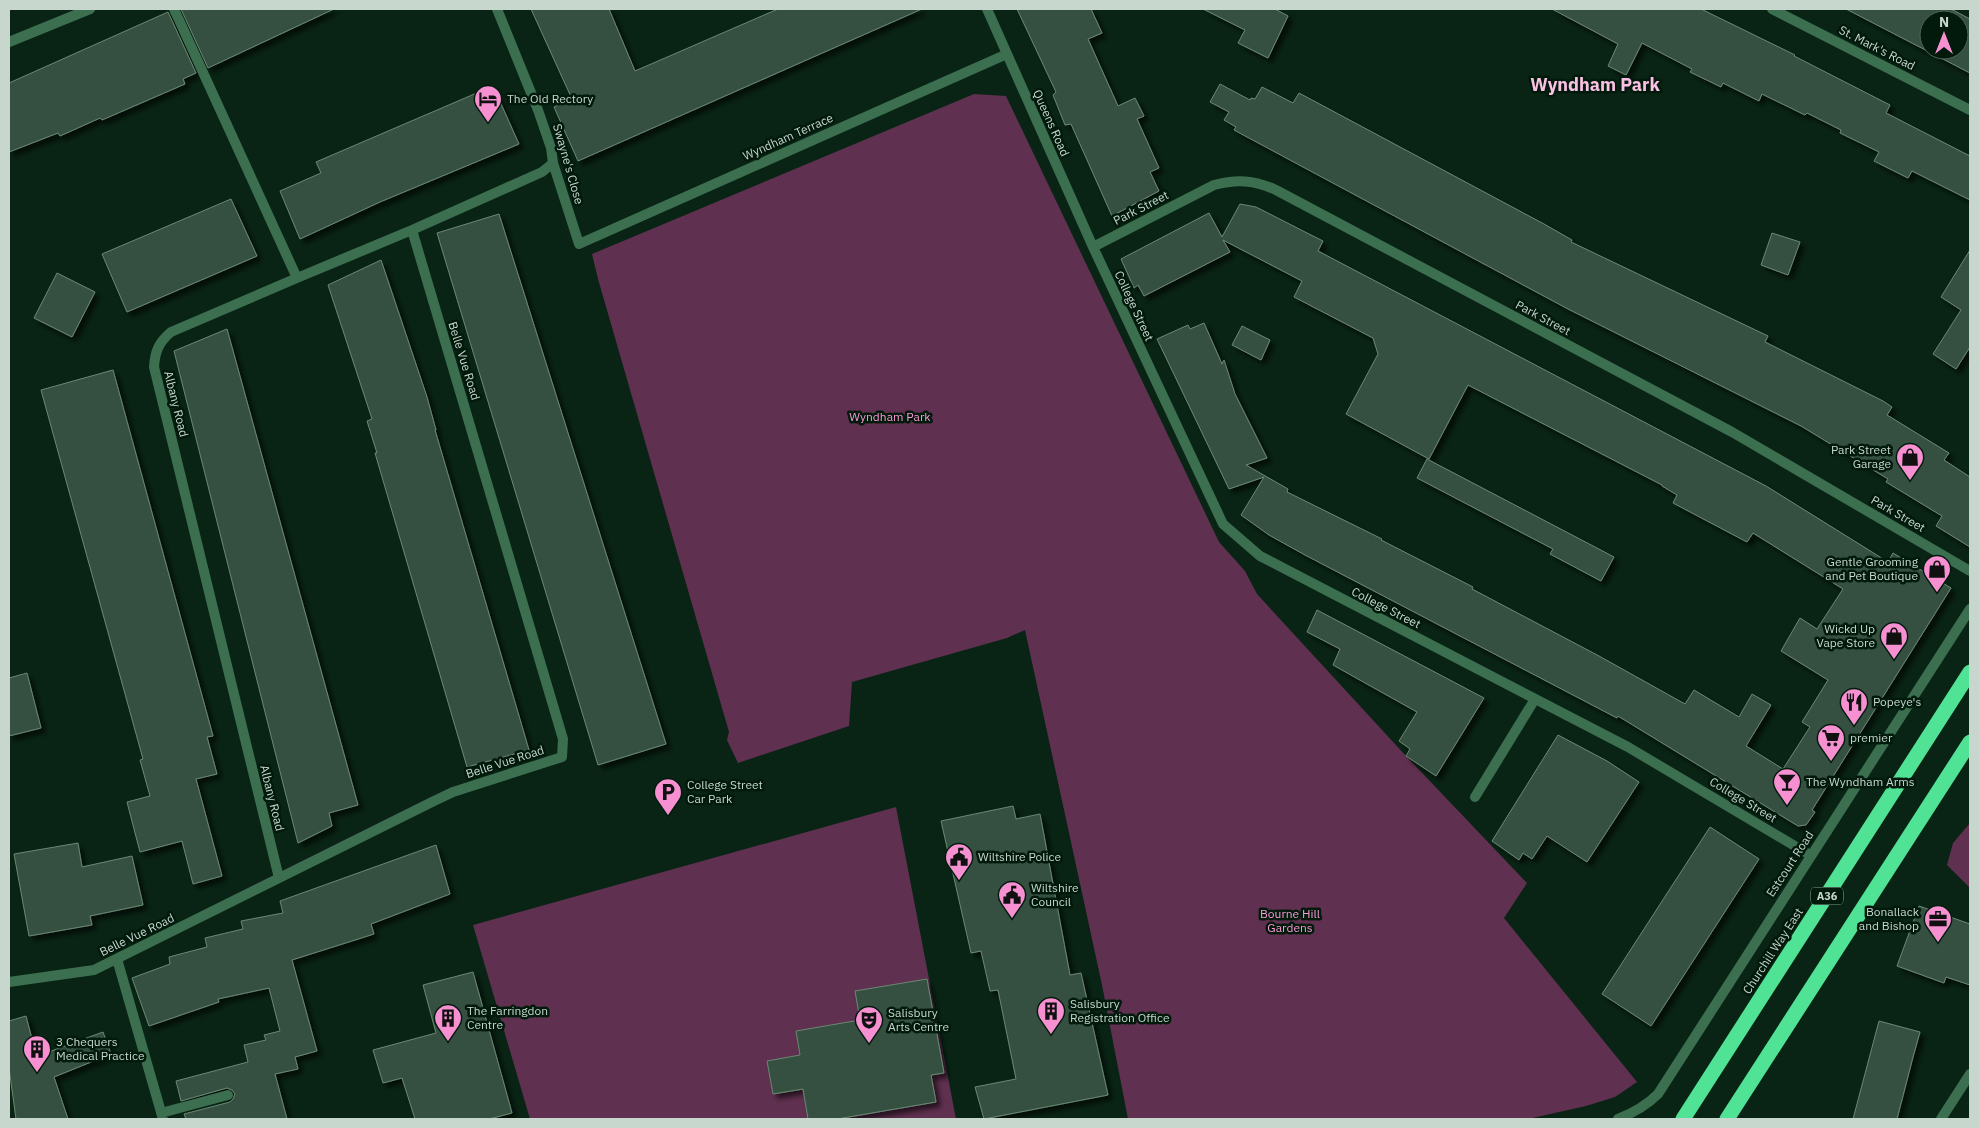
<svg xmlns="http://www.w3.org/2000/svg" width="1979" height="1128" viewBox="0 0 1979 1128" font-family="'IBM Plex Sans',sans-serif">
  <defs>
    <filter id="shadow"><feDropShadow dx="4.5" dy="4.5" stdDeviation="2.5" flood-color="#0009"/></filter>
  </defs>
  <rect width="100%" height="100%" fill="#092414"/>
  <path fill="#5f304f" d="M 974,94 L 1006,96 L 1219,542 L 1245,571 L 1257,594 L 1406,756 L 1527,883 L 1504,918 L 1637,1082 L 1615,1097 L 1586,1106 L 1528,1119 L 1128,1119 L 1102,985 L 1025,630 L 1007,638 L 852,682 L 849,726 L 738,763 L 727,740 L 729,732 L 598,279 L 592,254 Z
    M 896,807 L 956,1119 L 530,1119 L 473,925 Z
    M 1970,823 L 1970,888 L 1947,865 L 1953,843 Z"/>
  <path fill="#35503f" stroke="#6b8875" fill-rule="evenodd" filter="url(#shadow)" d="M 181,9 L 334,9 L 208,68 Z
    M 531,9 L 609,9 L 635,71 L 778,9 L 922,9 L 578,161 L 554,107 L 572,99 Z
    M 1017,9 L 1091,9 L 1102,33 L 1088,39 L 1118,106 L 1135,98 L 1144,116 L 1137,119 L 1159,168 L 1150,172 L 1159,191 L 1112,216 L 1071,124 L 1065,125 L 1053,95 L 1056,92 Z
    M 1203,9 L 1275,9 L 1288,16 L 1268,58 L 1238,43 L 1245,30 Z
    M 1552,9 L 1701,9 L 1795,55 L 1794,56 L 1890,105 L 1886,113 L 1970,156 L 1970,200 L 1912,171 L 1908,178 L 1874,161 L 1879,152 L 1840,133 L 1841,130 L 1807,113 L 1805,115 L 1762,94 L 1759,101 L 1723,83 L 1721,87 L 1690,72 L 1692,69 L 1642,43 L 1626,75 L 1608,66 L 1618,44 Z
    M 1846,9 L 1951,9 L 1970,19 L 1970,73 ZM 1929,20 L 1959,20 L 1959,50 L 1929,50 Z
    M 168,12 L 196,73 L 183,79 L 185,84 L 102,120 L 100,118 L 60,136 L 58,133 L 9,152 L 9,83 Z
    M 1220,84 L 1250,100 L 1251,98 L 1255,99 L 1262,87 L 1293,103 L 1299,93 L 1544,224 L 1572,240 L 1571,242 L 1768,336 L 1765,342 L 1883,401 L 1892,407 L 1887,415 L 1949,453 L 1944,460 L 1970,477 L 1970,547 L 1936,526 L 1942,516 L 1886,482 L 1888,479 L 1801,426 L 1568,309 L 1234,130 L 1236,127 L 1224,120 L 1229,112 L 1210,102 Z
    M 493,86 L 519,144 L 380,202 L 300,239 L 280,191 L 321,173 L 316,162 Z
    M 231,199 L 257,256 L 127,312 L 102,254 Z
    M 1240,204 L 1256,207 L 1309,234 L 1323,241 L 1318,251 L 1766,486 L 1888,562 L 1893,553 L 1951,588 L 1812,810 L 1815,812 L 1806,825 L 1798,826 L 1618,716 L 1617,718 L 1305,555 L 1269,535 L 1241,515 L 1264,477 L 1229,489 L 1157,339 L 1188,325 L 1190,329 L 1204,323 L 1222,364 L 1224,360 L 1235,394 L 1267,458 L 1246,465 L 1288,489 L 1287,492 L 1382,539 L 1381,540 L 1473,587 L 1472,589 L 1599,656 L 1685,704 L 1694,690 L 1739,717 L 1752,694 L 1771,705 L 1746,746 L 1783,769 L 1810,727 L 1802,722 L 1828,680 L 1781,651 L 1800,618 L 1817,629 L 1843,589 L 1753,533 L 1747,542 L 1673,503 L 1677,495 L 1662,486 L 1662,485 L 1468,385 L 1429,459 L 1346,414 L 1378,354 L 1373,338 L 1294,297 L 1302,281 L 1223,240 L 1230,252 L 1144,296 L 1138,285 L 1134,288 L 1121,259 L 1209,213 L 1222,237 Z
    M 499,214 L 666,744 L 598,765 L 437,233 Z
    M 1772,233 L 1800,242 L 1788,275 L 1761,265 Z
    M 1970,250 L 1970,347 L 1956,369 L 1933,354 L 1961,310 L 1941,297 Z
    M 381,260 L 427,397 L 436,430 L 435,430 L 529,750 L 467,767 L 375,453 L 377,453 L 367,421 L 372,419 L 328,285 Z
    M 57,273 L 95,292 L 72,337 L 34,318 Z
    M 1242,326 L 1270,340 L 1261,360 L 1232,345 Z
    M 227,329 L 358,805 L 329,813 L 332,826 L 298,843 L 174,351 Z
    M 113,370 L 213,736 L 207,737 L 217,774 L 196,779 L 222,876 L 193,884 L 182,841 L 140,852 L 127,802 L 150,796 L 140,760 L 143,759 L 41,390 Z
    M 1427,459 L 1614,557 L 1601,581 L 1550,554 L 1553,549 L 1417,478 Z
    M 1317,610 L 1484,698 L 1436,776 L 1406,756 L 1410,749 L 1399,741 L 1417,712 L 1333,665 L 1340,649 L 1307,632 Z
    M 27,673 L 41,728 L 9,736 L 9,678 Z
    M 1558,735 L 1607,761 L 1639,782 L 1587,862 L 1547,836 L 1532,859 L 1523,853 L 1519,860 L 1492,841 Z
    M 1013,806 L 1016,819 L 1040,814 L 1070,975 L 1081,973 L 1108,1095 L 984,1119 L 975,1087 L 1016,1079 L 998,990 L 990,991 L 981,951 L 971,953 L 941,821 Z
    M 1710,827 L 1759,859 L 1651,1026 L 1602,994 Z
    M 78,843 L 82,867 L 132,856 L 143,905 L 90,916 L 92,925 L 29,936 L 14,854 Z
    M 436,845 L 450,894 L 371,924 L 374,934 L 292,960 L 317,1051 L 295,1057 L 298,1069 L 275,1074 L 287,1119 L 186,1119 L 184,1114 L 230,1102 L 233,1099 L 235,1094 L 232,1090 L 227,1088 L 181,1101 L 176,1081 L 248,1062 L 244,1045 L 266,1040 L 264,1035 L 280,1031 L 269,988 L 218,999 L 219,1002 L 149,1026 L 132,978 L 170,964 L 169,957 L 207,947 L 205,938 L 243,929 L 241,921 L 283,913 L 280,901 Z
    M 1919,906 L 1970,924 L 1970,985 L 1946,977 L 1944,983 L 1897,966 Z
    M 473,972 L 512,1113 L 489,1119 L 415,1119 L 402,1078 L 383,1083 L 373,1050 L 436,1033 L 423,985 Z
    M 927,979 L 944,1073 L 931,1075 L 936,1102 L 837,1119 L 808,1119 L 803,1089 L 773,1094 L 767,1061 L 800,1055 L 796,1031 L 860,1020 L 855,991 Z
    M 26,1016 L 32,1039 L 42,1036 L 46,1053 L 103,1032 L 111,1054 L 54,1077 L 68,1119 L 16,1119 L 9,1068 L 9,1021 Z
    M 1879,1021 L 1920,1032 L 1913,1057 L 1897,1119 L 1853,1119 Z"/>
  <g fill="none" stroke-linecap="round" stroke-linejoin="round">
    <path stroke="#3b6f50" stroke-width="10" d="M 174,9 L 297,278 L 171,332 C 159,342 155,351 154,367 L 279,878
      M 497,9 L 538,110 L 551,148 L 553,163 L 579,244 L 1007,54
      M 987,9 L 1093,247 L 1223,524 L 1260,556 L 1628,747 L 1810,855
      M 1772,9 L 1970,110
      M 9,42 L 90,9
      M 1093,247 L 1214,185 C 1237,179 1254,180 1276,190 L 1732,432 L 1970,571
      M 297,278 L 412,230 L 542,172 L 553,163
      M 1475,797 L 1535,699
      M 117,959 L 163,1119
      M 9,982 L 94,970 L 432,802 L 453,792 L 562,757 L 563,739 L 412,230
      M 161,1113 L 228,1095
      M 1618,1119 C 1633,1113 1646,1106 1658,1094 L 1970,609
      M 1941,1119 L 1970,1074"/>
    <path stroke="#51e395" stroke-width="15" d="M 1683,1119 L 1970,672
      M 1727,1119 L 1970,742"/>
  </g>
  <defs>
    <g id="hotel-pin" transform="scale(1.4375)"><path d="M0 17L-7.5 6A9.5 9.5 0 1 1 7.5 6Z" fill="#f690d1" stroke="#011a0c"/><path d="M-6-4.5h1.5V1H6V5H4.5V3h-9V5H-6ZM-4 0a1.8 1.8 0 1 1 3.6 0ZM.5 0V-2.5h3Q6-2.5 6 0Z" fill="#111"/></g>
    <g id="shop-pin" transform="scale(1.4375)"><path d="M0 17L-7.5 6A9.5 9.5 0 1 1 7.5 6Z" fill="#f690d1" stroke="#011a0c"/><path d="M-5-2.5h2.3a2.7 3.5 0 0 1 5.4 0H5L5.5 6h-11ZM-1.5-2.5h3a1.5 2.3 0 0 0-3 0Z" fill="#111"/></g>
    <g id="restaurant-pin" transform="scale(1.4375)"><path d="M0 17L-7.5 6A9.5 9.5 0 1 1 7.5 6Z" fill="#f690d1" stroke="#011a0c"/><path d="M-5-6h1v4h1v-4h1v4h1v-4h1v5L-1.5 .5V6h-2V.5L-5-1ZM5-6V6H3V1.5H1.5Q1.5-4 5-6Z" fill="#111"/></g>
    <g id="supermarket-pin" transform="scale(1.4375)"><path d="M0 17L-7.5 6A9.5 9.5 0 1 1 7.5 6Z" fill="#f690d1" stroke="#011a0c"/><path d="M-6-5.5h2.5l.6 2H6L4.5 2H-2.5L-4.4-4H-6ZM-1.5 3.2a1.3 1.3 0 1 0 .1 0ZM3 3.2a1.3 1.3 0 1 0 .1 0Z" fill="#111"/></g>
    <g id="bar-pin" transform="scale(1.4375)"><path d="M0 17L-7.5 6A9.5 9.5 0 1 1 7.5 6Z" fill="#f690d1" stroke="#011a0c"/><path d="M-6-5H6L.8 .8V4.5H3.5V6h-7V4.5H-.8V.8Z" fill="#111"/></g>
    <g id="parking-pin" transform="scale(1.4375)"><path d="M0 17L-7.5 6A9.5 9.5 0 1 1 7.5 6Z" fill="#f690d1" stroke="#011a0c"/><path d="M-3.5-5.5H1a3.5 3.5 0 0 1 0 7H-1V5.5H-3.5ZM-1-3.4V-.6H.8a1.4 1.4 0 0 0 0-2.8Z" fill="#111"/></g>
    <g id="civic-pin" transform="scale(1.4375)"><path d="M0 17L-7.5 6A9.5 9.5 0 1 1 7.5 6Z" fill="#f690d1" stroke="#011a0c"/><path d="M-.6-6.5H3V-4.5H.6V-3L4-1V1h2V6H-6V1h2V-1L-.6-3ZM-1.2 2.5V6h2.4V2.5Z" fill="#111"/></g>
    <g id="office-pin" transform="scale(1.4375)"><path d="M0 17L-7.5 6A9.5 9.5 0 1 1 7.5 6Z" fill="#f690d1" stroke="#011a0c"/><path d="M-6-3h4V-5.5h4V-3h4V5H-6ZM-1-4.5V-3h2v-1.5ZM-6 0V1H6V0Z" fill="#111"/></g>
    <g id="building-pin" transform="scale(1.4375)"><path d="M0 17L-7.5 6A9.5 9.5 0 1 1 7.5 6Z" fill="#f690d1" stroke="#011a0c"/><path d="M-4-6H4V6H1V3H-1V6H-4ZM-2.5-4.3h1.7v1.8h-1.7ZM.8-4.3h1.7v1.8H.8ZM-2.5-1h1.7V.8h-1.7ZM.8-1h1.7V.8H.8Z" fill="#111"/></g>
    <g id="theatre-pin" transform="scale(1.4375)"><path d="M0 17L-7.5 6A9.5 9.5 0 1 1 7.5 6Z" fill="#f690d1" stroke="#011a0c"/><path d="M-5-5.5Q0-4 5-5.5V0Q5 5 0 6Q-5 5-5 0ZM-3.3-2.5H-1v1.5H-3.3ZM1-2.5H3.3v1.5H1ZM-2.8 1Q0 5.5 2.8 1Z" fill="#111"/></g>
  </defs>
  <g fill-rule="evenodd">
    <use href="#hotel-pin" x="488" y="99"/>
    <use href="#shop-pin" x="1910" y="457"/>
    <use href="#shop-pin" x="1937" y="569"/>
    <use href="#shop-pin" x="1894" y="636"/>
    <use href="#restaurant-pin" x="1854" y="702"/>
    <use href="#supermarket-pin" x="1831" y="738"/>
    <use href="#bar-pin" x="1787" y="782"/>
    <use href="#parking-pin" x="668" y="792"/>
    <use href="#civic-pin" x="959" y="857"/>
    <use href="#civic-pin" x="1012" y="895"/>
    <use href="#office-pin" x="1938" y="919"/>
    <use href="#building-pin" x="1051" y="1011"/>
    <use href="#building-pin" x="448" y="1018"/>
    <use href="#theatre-pin" x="869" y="1020"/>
    <use href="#building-pin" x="37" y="1049"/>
  </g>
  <g text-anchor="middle" stroke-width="5" stroke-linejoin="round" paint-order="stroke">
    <rect fill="#011a0c" stroke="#8c9e93" stroke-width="1" x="1811" y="887.5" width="32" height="17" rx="4"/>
    <g font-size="11" font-weight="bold" fill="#c8d7cd">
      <text x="1827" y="900">A36</text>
    </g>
    <g font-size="12" fill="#c8d7cd" stroke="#011a0c">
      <text transform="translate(1877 48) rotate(27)" y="4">St. Mark's Road</text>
      <text transform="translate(1051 123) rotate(66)" y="4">Queens Road</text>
      <text transform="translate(788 137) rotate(-24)" y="4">Wyndham Terrace</text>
      <text transform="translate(568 164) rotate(74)" y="4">Swayne's Close</text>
      <text transform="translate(1141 208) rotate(-27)" y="4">Park Street</text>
      <text transform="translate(1134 306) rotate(65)" y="4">College Street</text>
      <text transform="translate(1543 318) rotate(28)" y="4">Park Street</text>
      <text transform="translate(464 361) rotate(73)" y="4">Belle Vue Road</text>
      <text transform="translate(176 404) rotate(76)" y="4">Albany Road</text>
      <text transform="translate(1898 514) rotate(30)" y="4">Park Street</text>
      <text transform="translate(1386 608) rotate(27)" y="4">College Street</text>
      <text transform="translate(505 762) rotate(-18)" y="4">Belle Vue Road</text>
      <text transform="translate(272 798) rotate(76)" y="4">Albany Road</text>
      <text transform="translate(1743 800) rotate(31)" y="4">College Street</text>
      <text transform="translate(1790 864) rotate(-57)" y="4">Estcourt Road</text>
      <text transform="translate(137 935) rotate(-26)" y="4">Belle Vue Road</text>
      <text transform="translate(1773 951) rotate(-57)" y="4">Churchill Way East</text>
    </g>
    <g font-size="12" fill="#c8d7cd" stroke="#011a0c" text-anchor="start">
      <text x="507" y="103">The Old Rectory</text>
      <text x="1891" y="454" text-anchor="end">Park Street<tspan x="1891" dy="14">Garage</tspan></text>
      <text x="1918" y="566" text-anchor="end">Gentle Grooming<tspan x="1918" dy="14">and Pet Boutique</tspan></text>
      <text x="1875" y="633" text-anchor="end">Wickd Up<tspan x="1875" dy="14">Vape Store</tspan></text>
      <text x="1873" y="706">Popeye's</text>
      <text x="1850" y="742">premier</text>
      <text x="1806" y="786">The Wyndham Arms</text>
      <text x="687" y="789">College Street<tspan x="687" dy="14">Car Park</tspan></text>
      <text x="978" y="861">Wiltshire Police</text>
      <text x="1031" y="892">Wiltshire<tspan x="1031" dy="14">Council</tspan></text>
      <text x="1919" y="916" text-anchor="end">Bonallack<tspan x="1919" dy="14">and Bishop</tspan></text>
      <text x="1070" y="1008">Salisbury<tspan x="1070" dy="14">Registration Office</tspan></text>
      <text x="467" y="1015">The Farringdon<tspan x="467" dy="14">Centre</tspan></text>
      <text x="888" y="1017">Salisbury<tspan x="888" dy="14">Arts Centre</tspan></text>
      <text x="56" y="1046">3 Chequers<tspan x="56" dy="14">Medical Practice</tspan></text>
    </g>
    <g font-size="12" fill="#fb9ad7" stroke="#011a0c">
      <text x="890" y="421">Wyndham Park</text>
      <text x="1290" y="918">Bourne Hill<tspan x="1290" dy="14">Gardens</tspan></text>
    </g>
    <g font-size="18" font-weight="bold" fill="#fbc1e4" stroke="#011a0c">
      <text x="1595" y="91">Wyndham Park</text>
    </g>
  </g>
  <rect width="1979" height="1128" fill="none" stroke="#c8d7cd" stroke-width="20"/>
  <g transform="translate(1944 35)"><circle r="24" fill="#011a0c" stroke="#516659"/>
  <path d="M0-4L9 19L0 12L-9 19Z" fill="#f690d1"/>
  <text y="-8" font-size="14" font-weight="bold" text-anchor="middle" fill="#c8d7cd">N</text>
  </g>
</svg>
